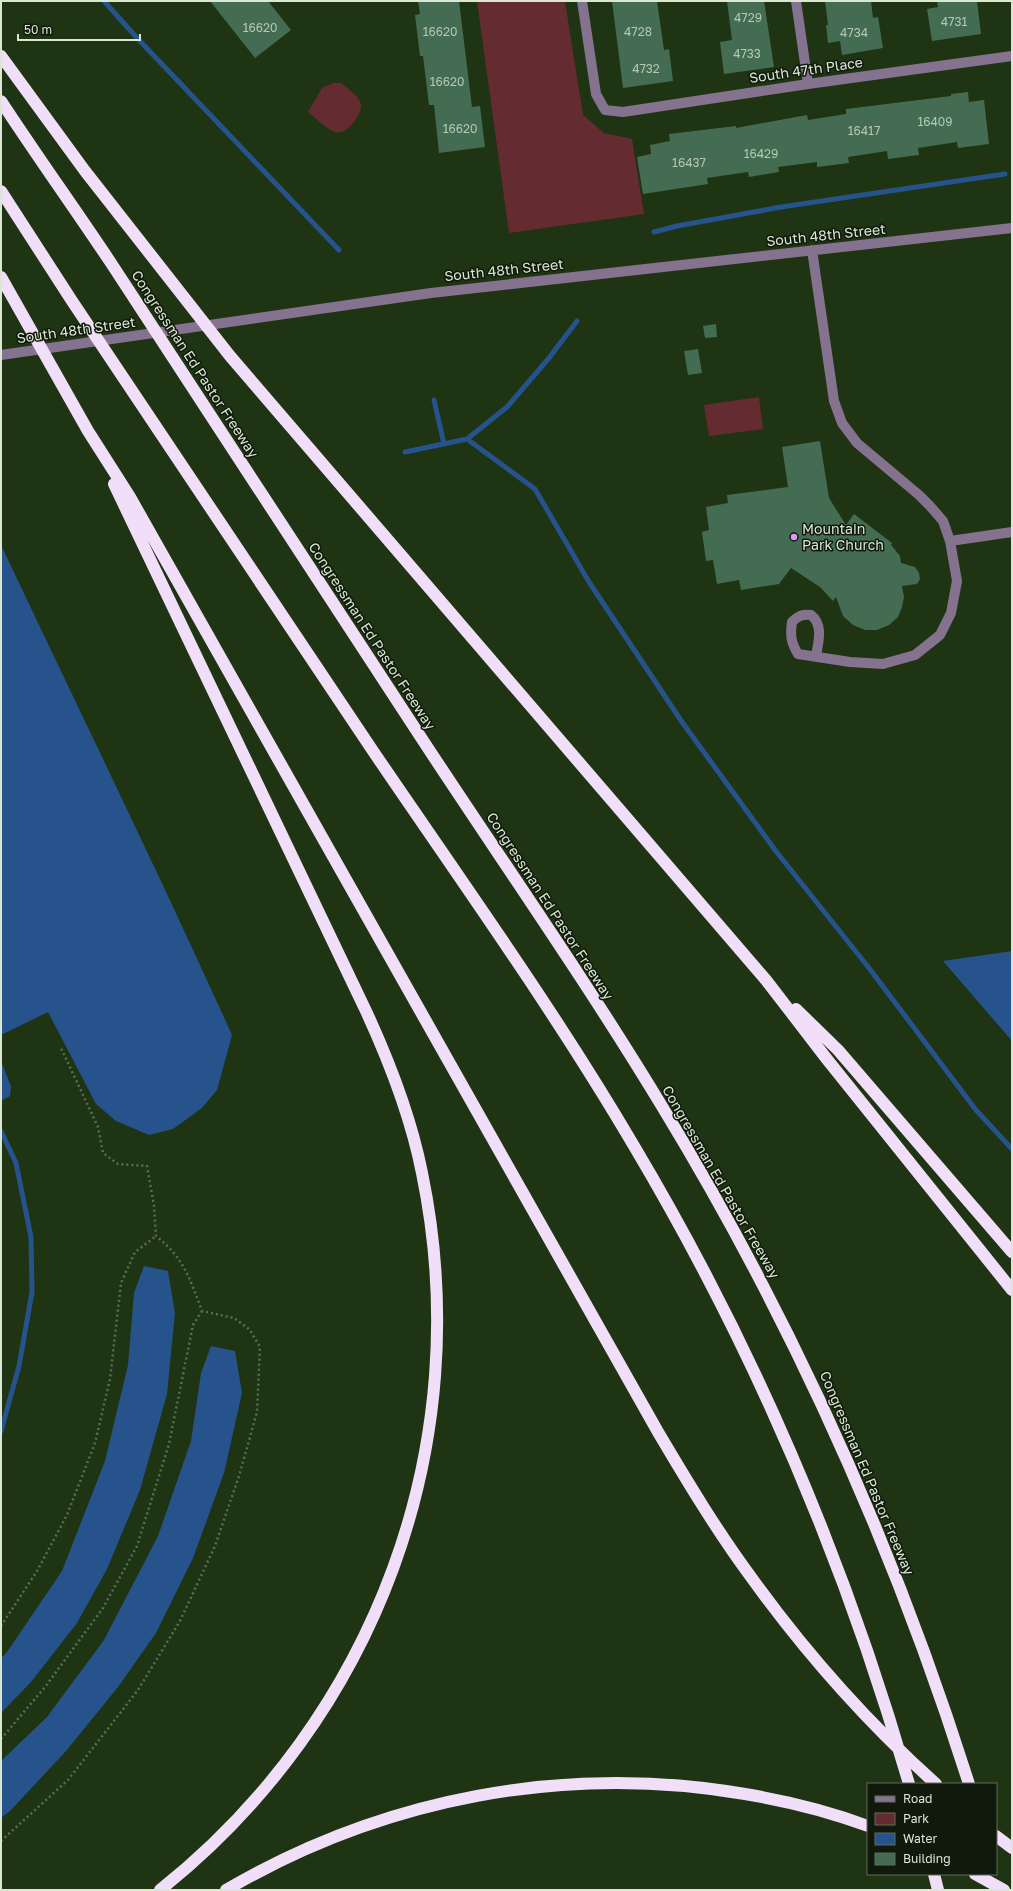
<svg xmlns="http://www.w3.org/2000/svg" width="1013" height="1891" viewBox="0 0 1013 1891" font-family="'Golos Text',sans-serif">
  <rect width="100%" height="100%" fill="#1f3413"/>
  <path fill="#642b31" d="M 477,1 L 565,1 L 583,115 L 604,133 L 632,139 L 644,214 L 509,233 Z
    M 333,83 L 341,83 C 348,89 361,97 361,106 C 361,116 346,136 335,132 C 326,129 316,118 308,112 L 322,88 Z
    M 759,397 L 763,429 L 709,436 L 704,405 Z"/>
  <path fill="#26538c" d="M 1,545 C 78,708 158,871 232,1035 L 217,1090 L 202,1108 L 173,1129 L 149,1135 L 116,1121 L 96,1104 L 48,1012 L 1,1035 Z
    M 1012,951 L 1012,1041 L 943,961 Z
    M 1,1061 L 11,1086 L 10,1096 L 1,1101 Z
    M 144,1266 L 168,1271 L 175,1313 L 167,1394 L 140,1490 L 107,1569 L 77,1623 L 31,1682 L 1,1713 L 1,1658 L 7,1652 L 62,1571 L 105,1461 L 128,1365 L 134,1293 Z
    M 211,1346 L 235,1351 L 242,1393 L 224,1473 L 193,1558 L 156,1633 L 118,1687 L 66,1751 L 10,1811 L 1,1818 L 1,1761 L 47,1717 L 104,1640 L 158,1536 L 191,1441 L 201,1373 Z"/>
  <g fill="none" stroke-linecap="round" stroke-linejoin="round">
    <path stroke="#26538c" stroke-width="5" d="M 104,1 L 138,39 L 339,250
      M 654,232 L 677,226 L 781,207 L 1005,174
      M 434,400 L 444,444
      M 467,439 L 507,407 L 549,358 L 577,321
      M 405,452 L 467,439 L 535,489 L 589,582 L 682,722 L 775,850 L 869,968 L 976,1110 L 1012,1149
      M 1,1131 L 16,1163 L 31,1237 L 32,1292 L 19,1366 L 1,1431"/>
  </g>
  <path fill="#446c53" d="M 210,1 L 268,1 L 291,30 L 255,58 Z
    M 418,1 L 459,1 L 472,107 L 480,106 L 485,147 L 439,153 L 434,105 L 429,105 L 423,56 L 420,56 L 415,15 L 420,14 Z
    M 612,1 L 657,1 L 664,50 L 669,49 L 673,81 L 623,88 Z
    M 727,1 L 764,1 L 774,67 L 724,74 L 720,42 L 732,40 Z
    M 825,1 L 871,1 L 873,18 L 878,17 L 883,48 L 842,55 L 840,41 L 828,43 L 826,25 L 828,25 Z
    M 937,1 L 977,1 L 981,34 L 932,41 L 927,9 L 938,7 Z
    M 968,92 L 969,102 L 984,100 L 989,144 L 958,148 L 957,142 L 918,148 L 919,155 L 888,159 L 887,151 L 848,157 L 849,163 L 817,167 L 817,162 L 778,167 L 779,172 L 749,177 L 748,172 L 707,178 L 708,184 L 643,194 L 637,157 L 651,154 L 650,145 L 670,141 L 669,134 L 736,126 L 736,128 L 807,115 L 808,120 L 846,114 L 846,109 L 951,96 L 951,94 Z
    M 716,324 L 717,337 L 705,338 L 703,326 Z
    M 698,349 L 702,373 L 688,375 L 684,351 Z
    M 820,441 L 829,498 L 846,525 L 854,514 L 892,543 L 891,545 L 900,556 L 901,563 L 915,567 L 919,573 L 920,579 L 917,584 L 902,586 L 904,597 L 902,607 L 898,617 L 889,625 L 877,630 L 865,630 L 853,625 L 843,616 L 836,597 L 833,601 L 820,587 L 791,568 L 779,584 L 741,590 L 739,580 L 717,584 L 713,560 L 706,561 L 702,532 L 709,530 L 706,507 L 728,503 L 727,495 L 788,487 L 782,447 Z"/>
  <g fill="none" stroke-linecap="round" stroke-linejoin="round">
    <path stroke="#5c6e52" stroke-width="2.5" stroke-dasharray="2 3" stroke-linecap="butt" d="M 1,1626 L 37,1571 L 67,1515 L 95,1443 L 110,1379 L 121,1283 L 135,1252 L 156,1236
      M 1,1739 L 45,1687 L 103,1608 L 137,1546 L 169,1444 L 193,1325 L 202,1311
      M 1,1841 L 68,1780 L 138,1690 L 180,1621 L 215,1546 L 239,1476 L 257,1412 L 260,1347 L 250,1330 L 234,1318 L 202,1311 C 190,1279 184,1258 156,1236 L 154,1206 L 147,1166 L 118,1164 L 103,1153 L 98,1127 L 60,1046"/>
    <path stroke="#85728e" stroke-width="10" d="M 582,1 L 596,94 L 605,110 L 623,112 L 808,84 L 1012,56
      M 796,1 L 808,84
      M 812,250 L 834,401 L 842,423 L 857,443 L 919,495 L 930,506 L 943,521 L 950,541 L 957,581 L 951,613 L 940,635 L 915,655 L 883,664 L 850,662 L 798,654 C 791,643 790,635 792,622 C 798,616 802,614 811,615 C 824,625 818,643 816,656
      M 1,355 L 431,293 L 1012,228
      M 950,541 L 1012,532"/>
    <path stroke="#f1def9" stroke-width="12" d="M 1,56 L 85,171 L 230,356 L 766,980 L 826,1058 L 1012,1290
      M 1,101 C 37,156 75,209 111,263 C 216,421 317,581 422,739 C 502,861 587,982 663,1108 C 792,1320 894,1547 969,1784
      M 1,191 L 72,301 C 173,450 272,601 373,751 C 462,882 554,1010 634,1146 C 753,1346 845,1561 909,1784
      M 1,277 L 88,431 L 130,497 L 658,1432 C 687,1481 717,1531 751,1577 C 805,1652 867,1722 936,1784
      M 114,484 L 366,1011 C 390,1063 411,1117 422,1173 C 478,1444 376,1718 160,1890
      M 796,1009 L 838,1050 L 1012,1252
      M 996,1836 L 1012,1848
      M 934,1874 L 938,1890
      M 975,1874 L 1004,1890
      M 226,1890 C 383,1798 566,1763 745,1794 C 787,1801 828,1811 868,1826"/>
  </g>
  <circle fill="#da9af6" stroke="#10190b" stroke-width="1.5" cx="794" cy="537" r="4"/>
  <g text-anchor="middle" stroke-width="3" stroke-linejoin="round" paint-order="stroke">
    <g font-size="12" fill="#b4c8b3">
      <text x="748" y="22">4729</text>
      <text x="954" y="26">4731</text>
      <text x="260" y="32">16620</text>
      <text x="440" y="36">16620</text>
      <text x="638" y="36">4728</text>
      <text x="854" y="37">4734</text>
      <text x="747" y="58">4733</text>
      <text x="646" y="73">4732</text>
      <text x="447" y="86">16620</text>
      <text x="935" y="126">16409</text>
      <text x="460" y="133">16620</text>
      <text x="864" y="135">16417</text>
      <text x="761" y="158">16429</text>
      <text x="689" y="167">16437</text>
    </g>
    <g font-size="14" fill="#d9e7d3" stroke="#10190b">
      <text transform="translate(806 70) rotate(-8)" y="5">South 47th Place</text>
      <text transform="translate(826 235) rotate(-6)" y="5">South 48th Street</text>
      <text transform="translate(504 270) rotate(-6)" y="5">South 48th Street</text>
      <text transform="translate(76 330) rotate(-8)" y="5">South 48th Street</text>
      <text transform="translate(195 364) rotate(57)" y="5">Congressman Ed Pastor Freeway</text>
      <text transform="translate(372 636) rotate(57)" y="5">Congressman Ed Pastor Freeway</text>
      <text transform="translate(550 906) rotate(57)" y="5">Congressman Ed Pastor Freeway</text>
      <text transform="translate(721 1182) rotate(60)" y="5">Congressman Ed Pastor Freeway</text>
      <text transform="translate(867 1473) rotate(67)" y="5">Congressman Ed Pastor Freeway</text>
    </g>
    <g font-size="14" fill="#d9e7d3" stroke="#10190b" text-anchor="start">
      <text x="802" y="534">Mountain<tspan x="802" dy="16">Park Church</tspan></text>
    </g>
  </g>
  <rect width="1013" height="1891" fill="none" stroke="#d9e7d3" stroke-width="4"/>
  <rect x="867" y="1783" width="130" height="92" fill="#10190b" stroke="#606b5b"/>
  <rect x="875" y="1796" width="20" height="6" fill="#85728e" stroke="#606b5b"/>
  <text x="903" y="1803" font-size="12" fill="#d9e7d3">Road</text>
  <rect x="875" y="1813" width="20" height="12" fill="#642b31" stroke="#606b5b"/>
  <text x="903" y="1823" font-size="12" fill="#d9e7d3">Park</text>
  <rect x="875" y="1833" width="20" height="12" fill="#26538c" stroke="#606b5b"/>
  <text x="903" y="1843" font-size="12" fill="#d9e7d3">Water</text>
  <rect x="875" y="1853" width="20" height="12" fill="#446c53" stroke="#606b5b"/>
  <text x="903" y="1863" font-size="12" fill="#d9e7d3">Building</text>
  <path d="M18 34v6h122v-6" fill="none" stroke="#d9e7d3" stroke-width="2"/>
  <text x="24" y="34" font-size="12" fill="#d9e7d3" stroke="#10190b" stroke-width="3" paint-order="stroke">50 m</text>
</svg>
